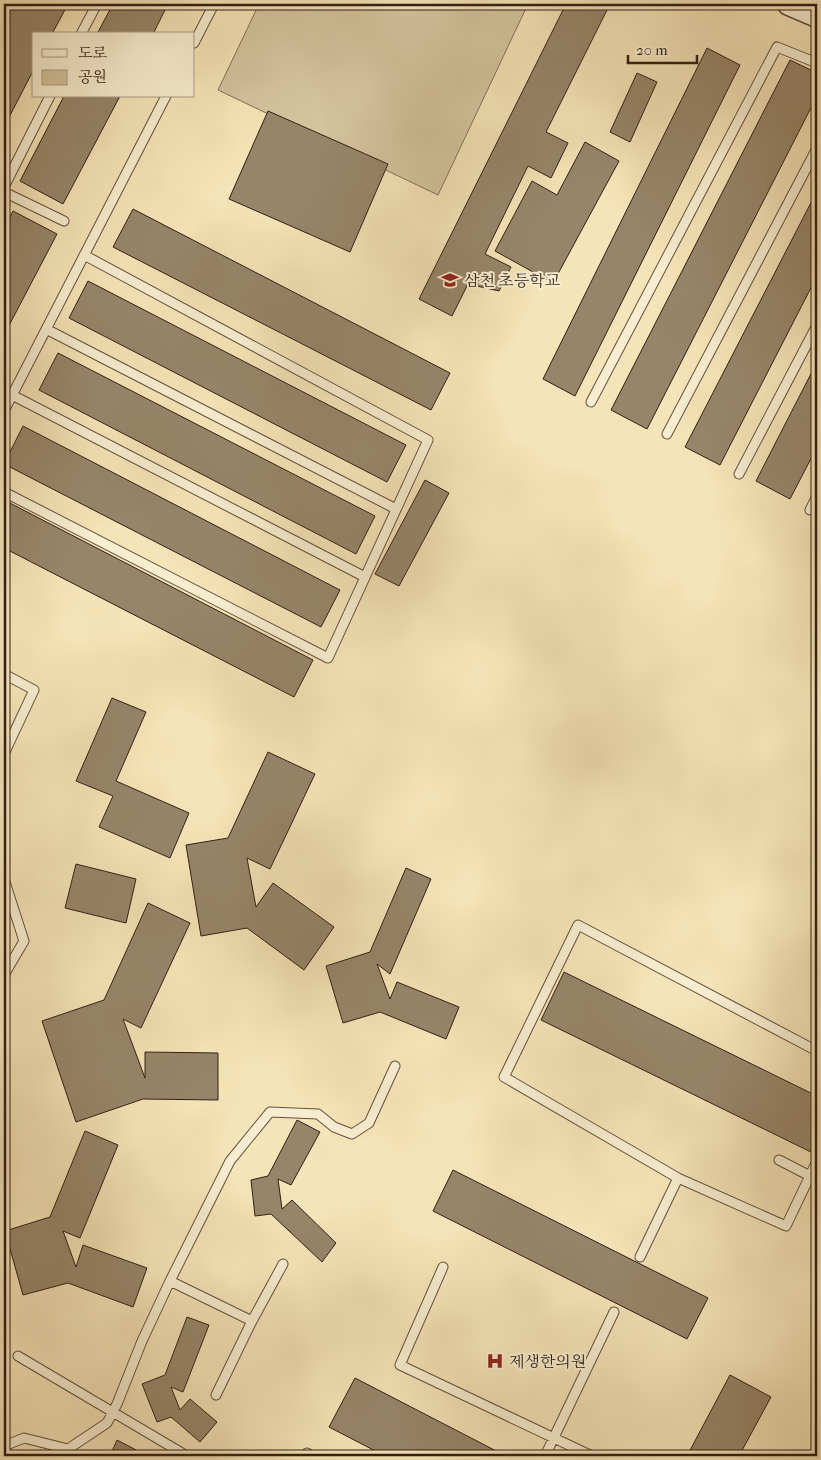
<svg xmlns="http://www.w3.org/2000/svg" width="821" height="1460" viewBox="0 0 821 1460" font-family="'IM FELL French Canon','Noto Serif KR',serif">
  <rect width="100%" height="100%" fill="#f5e4b7"/>
  <filter id="stains"><feTurbulence type="fractalNoise" baseFrequency=".004" numOctaves="4"/><feColorMatrix values="0 0 0 0 .2 0 0 0 0 .09 0 0 0 0 .02 0 0 0 .5 -.17"/></filter>
  <radialGradient id="worn" r=".72"><stop offset=".6" stop-color="#630" stop-opacity="0"/><stop offset="1" stop-color="#630" stop-opacity=".3"/></radialGradient>
  <path fill="#d4c39c" stroke="#837159" d="M 259,4 L 528,4 L 438,195 L 218,90 Z"/>
  <path fill="#97856a" stroke="#321f16" d="M 13,4 L 68,4 L 52,34 L 34,34 L 34,69 L 4,127 L 4,21 Z
    M 113,4 L 168,4 L 153,34 L 97,34 Z
    M 566,4 L 610,4 L 546,132 L 568,143 L 551,178 L 528,166 L 485,254 L 511,267 L 499,291 L 468,284 L 452,316 L 419,299 Z
    M 707,48 L 740,65 L 575,396 L 543,379 Z
    M 790,60 L 817,73 L 817,96 L 647,429 L 611,410 Z
    M 637,73 L 657,82 L 630,142 L 610,132 Z
    M 64,96 L 120,96 L 63,204 L 20,181 Z
    M 268,111 L 388,164 L 350,252 L 229,199 Z
    M 585,142 L 619,161 L 553,283 L 495,251 L 532,181 L 557,195 Z
    M 817,191 L 817,276 L 720,465 L 685,447 Z
    M 133,209 L 450,373 L 431,410 L 113,247 Z
    M 13,211 L 57,234 L 4,335 L 4,229 Z
    M 88,281 L 406,445 L 387,482 L 69,318 Z
    M 58,353 L 375,516 L 356,554 L 39,390 Z
    M 817,362 L 817,447 L 790,499 L 756,481 Z
    M 23,426 L 340,590 L 321,627 L 4,464 Z
    M 425,480 L 449,493 L 399,586 L 375,574 Z
    M 4,500 L 313,660 L 294,697 L 4,548 Z
    M 112,698 L 146,712 L 116,781 L 189,813 L 170,858 L 99,827 L 113,796 L 76,781 Z
    M 4,726 L 11,730 L 4,743 Z
    M 268,752 L 315,774 L 270,869 L 247,858 L 256,907 L 273,883 L 334,927 L 304,970 L 247,928 L 201,936 L 186,845 L 228,838 Z
    M 76,864 L 136,879 L 126,923 L 65,908 Z
    M 406,868 L 431,879 L 390,974 L 377,964 L 390,999 L 397,982 L 459,1007 L 446,1039 L 380,1012 L 343,1023 L 326,966 L 370,952 Z
    M 148,903 L 190,923 L 141,1028 L 123,1019 L 145,1078 L 145,1052 L 218,1053 L 218,1100 L 143,1099 L 76,1122 L 42,1021 L 104,1000 Z
    M 564,972 L 817,1096 L 817,1144 L 813,1153 L 541,1020 Z
    M 297,1120 L 320,1132 L 291,1185 L 278,1179 L 282,1209 L 292,1200 L 336,1243 L 322,1262 L 271,1214 L 255,1216 L 251,1180 L 268,1176 Z
    M 85,1131 L 118,1145 L 80,1238 L 63,1231 L 76,1267 L 83,1245 L 147,1268 L 133,1307 L 68,1283 L 23,1295 L 5,1231 L 50,1217 Z
    M 453,1170 L 708,1298 L 687,1339 L 433,1211 Z
    M 187,1317 L 209,1325 L 183,1392 L 171,1387 L 180,1410 L 190,1399 L 217,1422 L 200,1442 L 171,1417 L 157,1422 L 142,1384 L 165,1375 Z
    M 730,1375 L 771,1397 L 739,1456 L 687,1456 Z
    M 355,1378 L 506,1456 L 385,1456 L 329,1427 Z
    M 117,1440 L 142,1453 L 141,1456 L 110,1456 Z"/>
  <g fill="none" stroke-linecap="round" stroke-linejoin="round">
    <g stroke="#63503e" stroke-width="11">
      <path id="service" d="M 81,34 L 97,4
        M 194,43 L 214,4
        M 4,187 L 50,96
        M 4,192 L 64,221
        M 46,329 L 396,509
        M 12,395 L 365,577
        M 591,402 L 777,47 L 817,63
        M 4,411 L 166,96
        M 667,434 L 817,148
        M 739,474 L 817,325
        M 4,492 L 328,658 L 428,440 L 84,255
        M 810,510 L 817,496
        M 4,674 L 34,690 L 4,754
        M 4,879 L 24,941 L 4,975
        M 817,1051 L 578,925 L 504,1077 L 678,1178 L 786,1226 L 817,1161
        M 779,1160 L 810,1176
        M 640,1257 L 678,1178
        M 443,1267 L 400,1365 L 592,1456
        M 170,1281 L 252,1321 L 216,1395
        M 252,1321 L 283,1264
        M 18,1356 L 187,1456
        M 4,1446 L 24,1438 L 68,1449 L 107,1423 L 117,1404 L 142,1341 L 170,1281 L 230,1161 L 270,1112 L 318,1114 L 334,1127 L 352,1134 L 369,1123 L 395,1066
        M 306,1456 L 307,1453 L 312,1456
        M 545,1456 L 614,1312"/>
    </g>
    <g stroke="#63503e" stroke-width="25">
      <path id="tertiary" d="M 789,4 L 817,16"/>
    </g>
    <use href="#service" stroke="#f8edd0" stroke-width="9"/>
    <use href="#tertiary" stroke="#f8edd0" stroke-width="22"/>
  </g>
  <defs>
    <g id="school-bare" transform="scale(1.35)"><path d="M0-5L7-2L0 1L-7-2ZM-4 1L0 2.5L4 1V4Q0 6-4 4Z" fill="#8f2418" stroke="#f8edd0" stroke-width="2.5" paint-order="stroke"/></g>
    <g id="hospital-bare" transform="scale(1.35)"><path d="M-5-5h3v3.5h4V-5h3V5h-3V1.5h-4V5h-3Z" fill="#8f2418" stroke="#f8edd0" stroke-width="2.5" paint-order="stroke"/></g>
  </defs>
  <g fill-rule="evenodd">
    <use href="#school-bare" x="450" y="280"/>
    <use href="#hospital-bare" x="495" y="1361"/>
  </g>
  <g text-anchor="middle" stroke-width="4" stroke-linejoin="round" paint-order="stroke">
    <g font-size="16" fill="#321f16" stroke="#f8edd0" text-anchor="start">
      <text x="464" y="286">삼천 초등학교</text>
      <text x="509" y="1367">제생한의원</text>
    </g>
  </g>
  <rect width="821" height="1460" fill="none" stroke="#f5e4b7" stroke-width="20"/>
  <rect x="5" y="5" width="811" height="1450" fill="none" stroke="#321f16" stroke-width="2.5"/>
  <rect x="10" y="10" width="801" height="1440" fill="none" stroke="#321f16"/>
  <rect x="32" y="32" width="162" height="65" fill="#f8edd0" stroke="#a99b86"/>
  <rect x="42" y="49" width="25" height="8" fill="#f8edd0" stroke="#a99b86"/>
  <text x="78" y="58" font-size="15" fill="#321f16">도로</text>
  <rect x="42" y="70" width="25" height="15" fill="#d4c39c" stroke="#a99b86"/>
  <text x="78" y="82" font-size="15" fill="#321f16">공원</text>
  <path d="M628 55v8h69v-8" fill="none" stroke="#321f16" stroke-width="2.5"/>
  <text x="636" y="55" font-size="15" fill="#321f16" stroke="#f8edd0" stroke-width="4" paint-order="stroke">20 m</text>
  <rect width="100%" height="100%" filter="url(#stains)"/>
  <rect width="100%" height="100%" fill="url(#worn)"/>
</svg>
